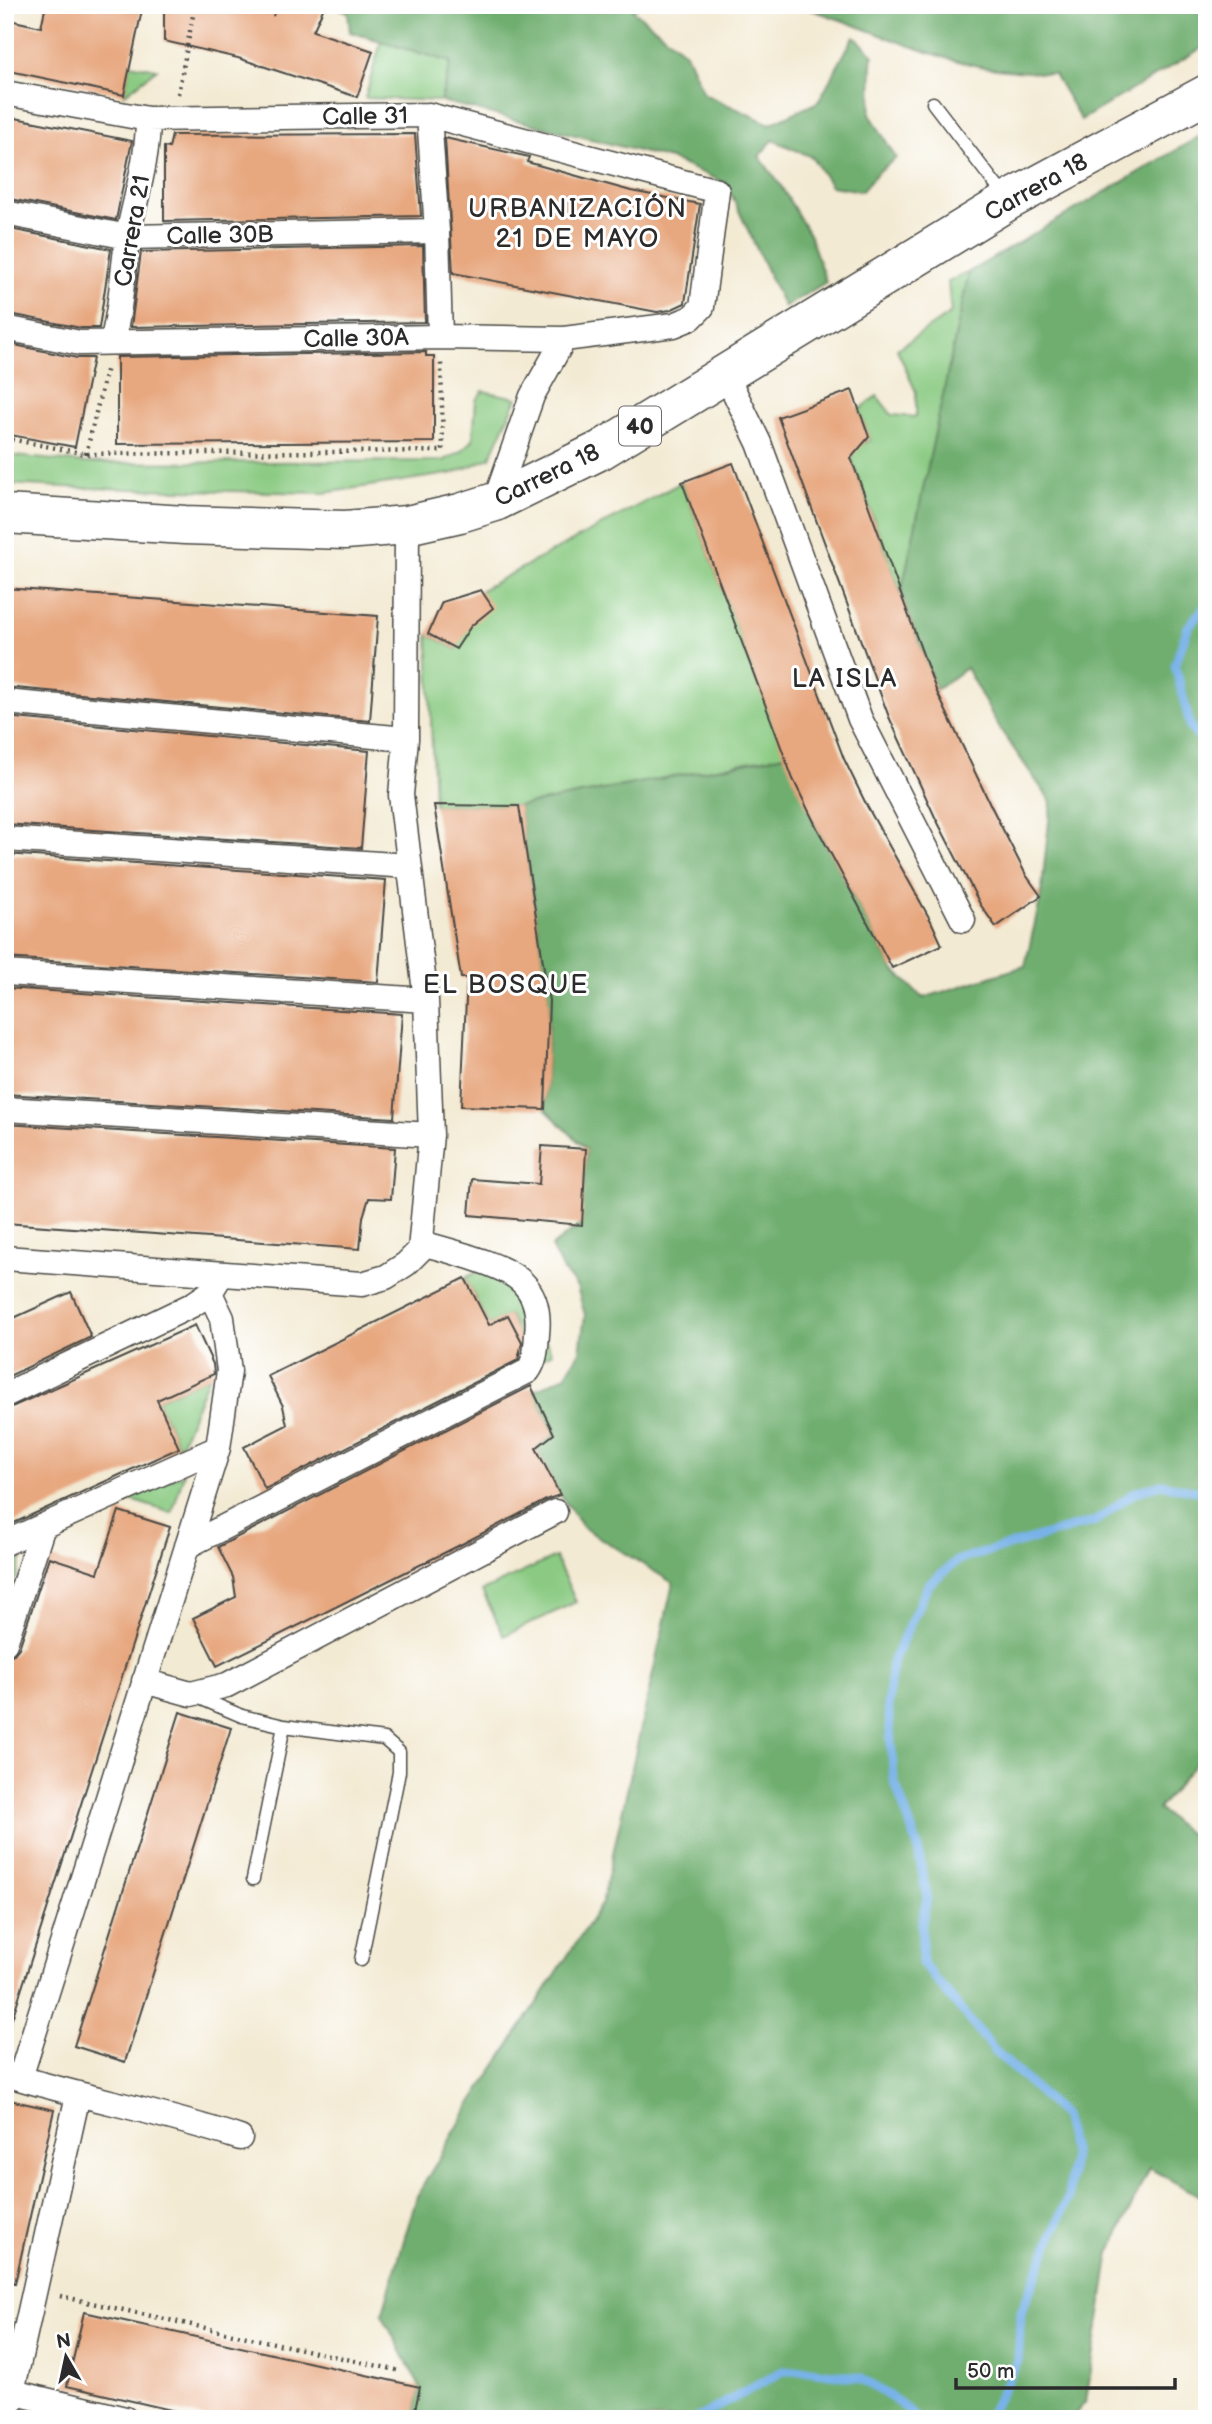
<svg xmlns="http://www.w3.org/2000/svg" width="1212" height="2424" viewBox="0 0 1212 2424" font-family="'Balsamiq Sans',sans-serif">
  <rect width="100%" height="100%" fill="#fff"/>
  <filter id="ink" filterUnits="userSpaceOnUse"><feTurbulence type="fractalNoise" baseFrequency=".0143" numOctaves="2"/><feDisplacementMap in="SourceGraphic" scale="14" xChannelSelector="R" yChannelSelector="G"/><feConvolveMatrix kernelMatrix="1 2 1 2 8 2 1 2 1" color-interpolation-filters="sRGB"/></filter>
  <filter id="wash" filterUnits="userSpaceOnUse"><feTurbulence type="fractalNoise" baseFrequency=".00686" numOctaves="4" result="noise"/><feDisplacementMap in="SourceGraphic" scale="28" xChannelSelector="R" yChannelSelector="G"/><feGaussianBlur stdDeviation="1.57" result="paint"/><feColorMatrix in="noise" values="0 0 0 0 0 0 0 0 0 0 0 0 0 0 0 0 0 1.4 0 .05"/><feComposite in="paint" operator="in"/></filter>
  <g filter="url(#wash)">
    <rect width="100%" height="100%" fill="#f3ead3"/>
    <path fill="#8aca82" stroke="#5a7a56" stroke-width="2" d="M 381,42 L 451,62 L 440,101 L 365,98 Z
      M 130,64 L 157,69 L 124,95 Z
      M 969,272 L 901,594 L 848,449 L 870,441 L 859,410 L 877,396 L 892,415 L 916,417 L 916,392 L 897,349 L 951,313 L 948,282 Z
      M 483,391 L 517,398 L 490,458 L 454,473 L 324,493 L 83,488 L 5,484 L 5,455 L 85,463 L 443,461 L 462,451 L 473,440 L 476,400 Z
      M 682,482 L 785,755 L 519,806 L 434,805 L 428,634 L 456,649 L 481,590 Z
      M 504,1258 L 552,1353 L 532,1363 L 509,1315 L 489,1325 L 465,1278 Z
      M 209,1376 L 179,1448 L 157,1400 Z
      M 184,1473 L 172,1513 L 128,1499 Z
      M 25,1545 L 16,1580 L 5,1577 L 5,1554 Z
      M 555,1557 L 576,1602 L 504,1636 L 482,1591 Z"/>
    <path fill="#6fae70" stroke="#4d6c4e" stroke-width="2" d="M 332,5 L 640,5 L 633,10 L 686,53 L 704,94 L 770,124 L 818,102 L 854,36 L 873,54 C 870,75 873,93 870,114 L 896,158 L 877,173 L 862,191 L 831,186 L 812,157 L 773,140 L 759,156 L 781,186 L 810,236 L 826,282 L 784,307 L 726,183 L 670,159 L 441,101 L 451,62 L 350,32 L 348,12 Z
      M 796,5 L 908,5 L 927,10 L 944,5 L 1177,5 L 1207,9 L 1207,45 L 1081,120 L 1054,74 C 1031,72 1007,71 984,67 C 920,55 858,23 796,5 Z
      M 1207,132 L 1207,1749 L 1158,1809 L 1207,1848 L 1207,2200 L 1149,2168 L 1110,2253 L 1086,2401 L 1071,2419 L 413,2419 L 420,2387 L 382,2315 L 417,2196 L 469,2107 L 602,1903 L 673,1583 L 584,1528 L 560,1495 L 536,1448 L 554,1434 L 533,1391 L 565,1376 L 580,1351 L 585,1315 L 577,1287 L 562,1269 L 551,1247 L 581,1224 L 586,1149 L 545,1109 L 549,1004 L 519,806 L 785,755 L 817,828 L 892,968 L 923,998 L 1025,966 L 1041,896 L 1051,802 L 1000,729 L 966,668 L 936,690 L 901,594 L 969,272 Z"/>
    <g fill="none" stroke-linecap="round" stroke-linejoin="round">
      <path stroke="#78b2e9" stroke-width="9" d="M 1207,604 L 1188,627 L 1175,665 L 1191,729 L 1207,743
        M 696,2419 L 783,2371 L 810,2371 L 860,2378 L 900,2403 L 916,2419
        M 987,2419 L 1018,2361 L 1021,2312 L 1068,2198 L 1073,2154 L 1063,2115 L 994,2050 L 922,1963 L 922,1923 L 927,1898 L 917,1844 L 894,1780 L 888,1704 L 892,1663 L 928,1585 L 958,1560 L 1096,1521 L 1134,1493 L 1161,1484 L 1207,1493"/>
    </g>
    <g id="blocks">
      <path fill="#e7a77f" d="M 46,5 L 143,5 L 124,95 L 5,70 L 5,19 L 41,27 Z
        M 164,5 L 325,5 L 313,31 L 373,51 L 357,97 L 238,58 L 164,41 Z
        M 5,116 L 132,141 L 116,220 L 5,198 Z
        M 415,134 L 421,216 L 164,221 L 164,147 L 169,148 L 172,135 Z
        M 445,138 L 529,157 L 527,162 L 631,191 L 700,204 L 685,303 L 670,310 L 657,312 L 453,273 Z
        M 5,228 L 111,249 L 99,328 L 81,328 L 5,313 Z
        M 423,246 L 425,322 L 131,327 L 141,252 Z
        M 5,343 L 77,358 L 93,358 L 75,447 L 5,434 Z
        M 426,352 L 426,356 L 434,356 L 434,442 L 117,444 L 117,357 Z
        M 852,390 L 869,437 L 851,458 L 936,690 L 991,806 L 1026,875 L 1041,896 L 996,927 L 980,904 L 935,817 L 889,717 L 778,417 Z
        M 733,463 L 844,759 L 867,806 L 931,921 L 942,945 L 892,968 L 817,828 L 793,779 L 682,482 Z
        M 5,588 L 378,616 L 370,721 L 5,687 Z
        M 481,590 L 493,608 L 471,626 L 456,649 L 428,634 L 442,602 Z
        M 5,717 L 369,751 L 361,848 L 5,824 Z
        M 434,805 L 519,806 L 549,1001 L 545,1109 L 461,1106 L 467,978 L 461,978 Z
        M 5,854 L 386,880 L 378,982 L 5,958 Z
        M 5,988 L 402,1014 L 394,1118 L 5,1094 Z
        M 5,1124 L 395,1148 L 391,1199 L 369,1198 L 363,1217 L 360,1249 L 5,1223 Z
        M 542,1146 L 586,1149 L 582,1225 L 469,1215 L 472,1179 L 539,1184 Z
        M 465,1278 L 489,1325 L 508,1315 L 522,1342 L 518,1360 L 265,1489 L 244,1447 L 287,1425 L 283,1406 L 268,1376 Z
        M 71,1292 L 91,1337 L 5,1378 L 5,1322 Z
        M 195,1325 L 213,1364 L 214,1374 L 157,1400 L 179,1448 L 5,1527 L 5,1410 Z
        M 531,1386 L 554,1434 L 536,1448 L 560,1495 L 548,1499 L 460,1545 L 217,1666 L 193,1618 L 236,1597 L 233,1577 L 218,1547 Z
        M 119,1511 L 170,1527 L 10,2025 L 5,2024 L 5,1657 L 14,1654 L 19,1648 L 49,1557 L 98,1573 Z
        M 180,1712 L 231,1728 L 125,2062 L 74,2046 Z
        M 5,2099 L 54,2110 L 15,2283 L 5,2281 Z
        M 84,2312 L 420,2387 L 413,2419 L 210,2419 L 67,2386 Z"/>
    </g>
  </g>
  <g filter="url(#ink)">
    <use href="#blocks" fill-opacity="0" stroke="#494844" stroke-width="2"/>
    <g fill="none" stroke-linecap="round" stroke-linejoin="round">
      <g stroke="#494844" stroke-width="15">
        <path id="service" d="M 933,103 L 1005,197
          M 195,1696 L 242,1716 L 284,1726 L 384,1739 L 399,1752 L 399,1772 L 361,1960
          M 253,1879 L 284,1726"/>
      </g>
      <g stroke="#494844" stroke-width="27">
        <path id="minor" d="M 5,93 L 148,119 L 429,115 L 717,191 L 702,307 L 691,318 L 674,325 L 564,339 L 440,337 L 80,343 L 5,328
          M 429,115 L 437,231 L 440,337
          M 5,213 L 128,237 L 437,231
          M 112,342 C 122,307 122,271 128,235 C 136,196 148,159 148,119
          M 726,375 L 759,443 L 860,719 L 963,920
          M 495,502 L 532,396 L 564,339
          M 5,702 L 406,739
          M 5,839 L 409,866
          M 5,973 L 426,1000
          M 5,1109 L 431,1135
          M 5,1258 L 362,1284 L 386,1277 L 406,1264 L 420,1250 L 431,1135 L 426,1000 L 401,795 L 406,739 L 407,525
          M 5,1395 L 192,1305 L 210,1293 L 218,1280
          M 5,1543 L 218,1448
          M 187,1546 L 528,1371 C 536,1360 536,1347 537,1334 C 539,1316 537,1297 523,1283 C 505,1264 448,1251 422,1243
          M 5,1643 L 43,1526
          M 144,1681 L 191,1694 L 227,1685 L 555,1512
          M 6,2074 C 83,2098 163,2112 240,2138
          M 20,2078 L 218,1448 L 229,1371 L 222,1318 L 210,1293
          M 12,2392 L 125,2419
          M 6,2419 L 78,2095"/>
      </g>
      <g stroke="#494844" stroke-width="41">
        <path id="trunk" d="M 5,514 L 185,525 L 345,530 L 407,525 L 460,513 L 495,502 L 601,450 L 1008,201 L 1207,94"/>
      </g>
      <path stroke="#494844" stroke-width="4.5" stroke-dasharray="2 5" stroke-linecap="butt" d="M 254,5 L 260,10 L 277,15
        M 178,94 L 195,5
        M 5,438 L 86,454 L 443,451 L 441,362
        M 86,454 L 107,367
        M 60,2296 L 401,2371"/>
      <use href="#service" stroke="#fff" stroke-width="12"/>
      <use href="#minor" stroke="#fff" stroke-width="24"/>
      <use href="#trunk" stroke="#fff" stroke-width="38"/>
    </g>
  </g>
  <g text-anchor="middle" stroke-width="6" stroke-linejoin="round" paint-order="stroke">
    <rect fill="#fff" stroke="#6b6b6b" stroke-width="2" x="619" y="406.5" width="42" height="39" rx="5"/>
    <g font-size="23" font-weight="bold" fill="#2b2b2b">
      <text x="640" y="434">40</text>
    </g>
    <g font-size="24" fill="#2b2b2b" stroke="#fff">
      <text transform="translate(365 116) rotate(-1)" y="8">Calle 31</text>
      <text transform="translate(1036 187) rotate(-29)" y="8">Carrera 18</text>
      <text transform="translate(132 231) rotate(-80)" y="8">Carrera 21</text>
      <text transform="translate(220 235) rotate(-1)" y="8">Calle 30B</text>
      <text transform="translate(356 338) rotate(-1)" y="8">Calle 30A</text>
      <text transform="translate(547 475) rotate(-26)" y="8">Carrera 18</text>
    </g>
    <g font-size="26" letter-spacing="2" fill="#2b2b2b" stroke="#fff">
      <text x="578" y="217">URBANIZACIÓN<tspan x="578" dy="30">21 DE MAYO</tspan></text>
      <text x="845" y="687">LA ISLA</text>
      <text x="506" y="993">EL BOSQUE</text>
    </g>
  </g>
  <rect width="1212" height="2424" fill="none" stroke="#fff" stroke-width="28"/>
  <g transform="translate(66 2357) rotate(351)" stroke="#ffffff" stroke-width="5" paint-order="stroke">
  <path d="M0-5L12 26L0 18L-12 26Z" fill="#2b2b2b"/>
  <text y="-10" font-size="19" font-weight="bold" text-anchor="middle" fill="#2b2b2b">N</text>
  </g>
  <path d="M956 2378v10h219v-10" fill="none" stroke="#2b2b2b" stroke-width="3.5"/>
  <text x="967" y="2378" font-size="21" fill="#2b2b2b" stroke="#ffffff" stroke-width="5" paint-order="stroke">50 m</text>
</svg>
